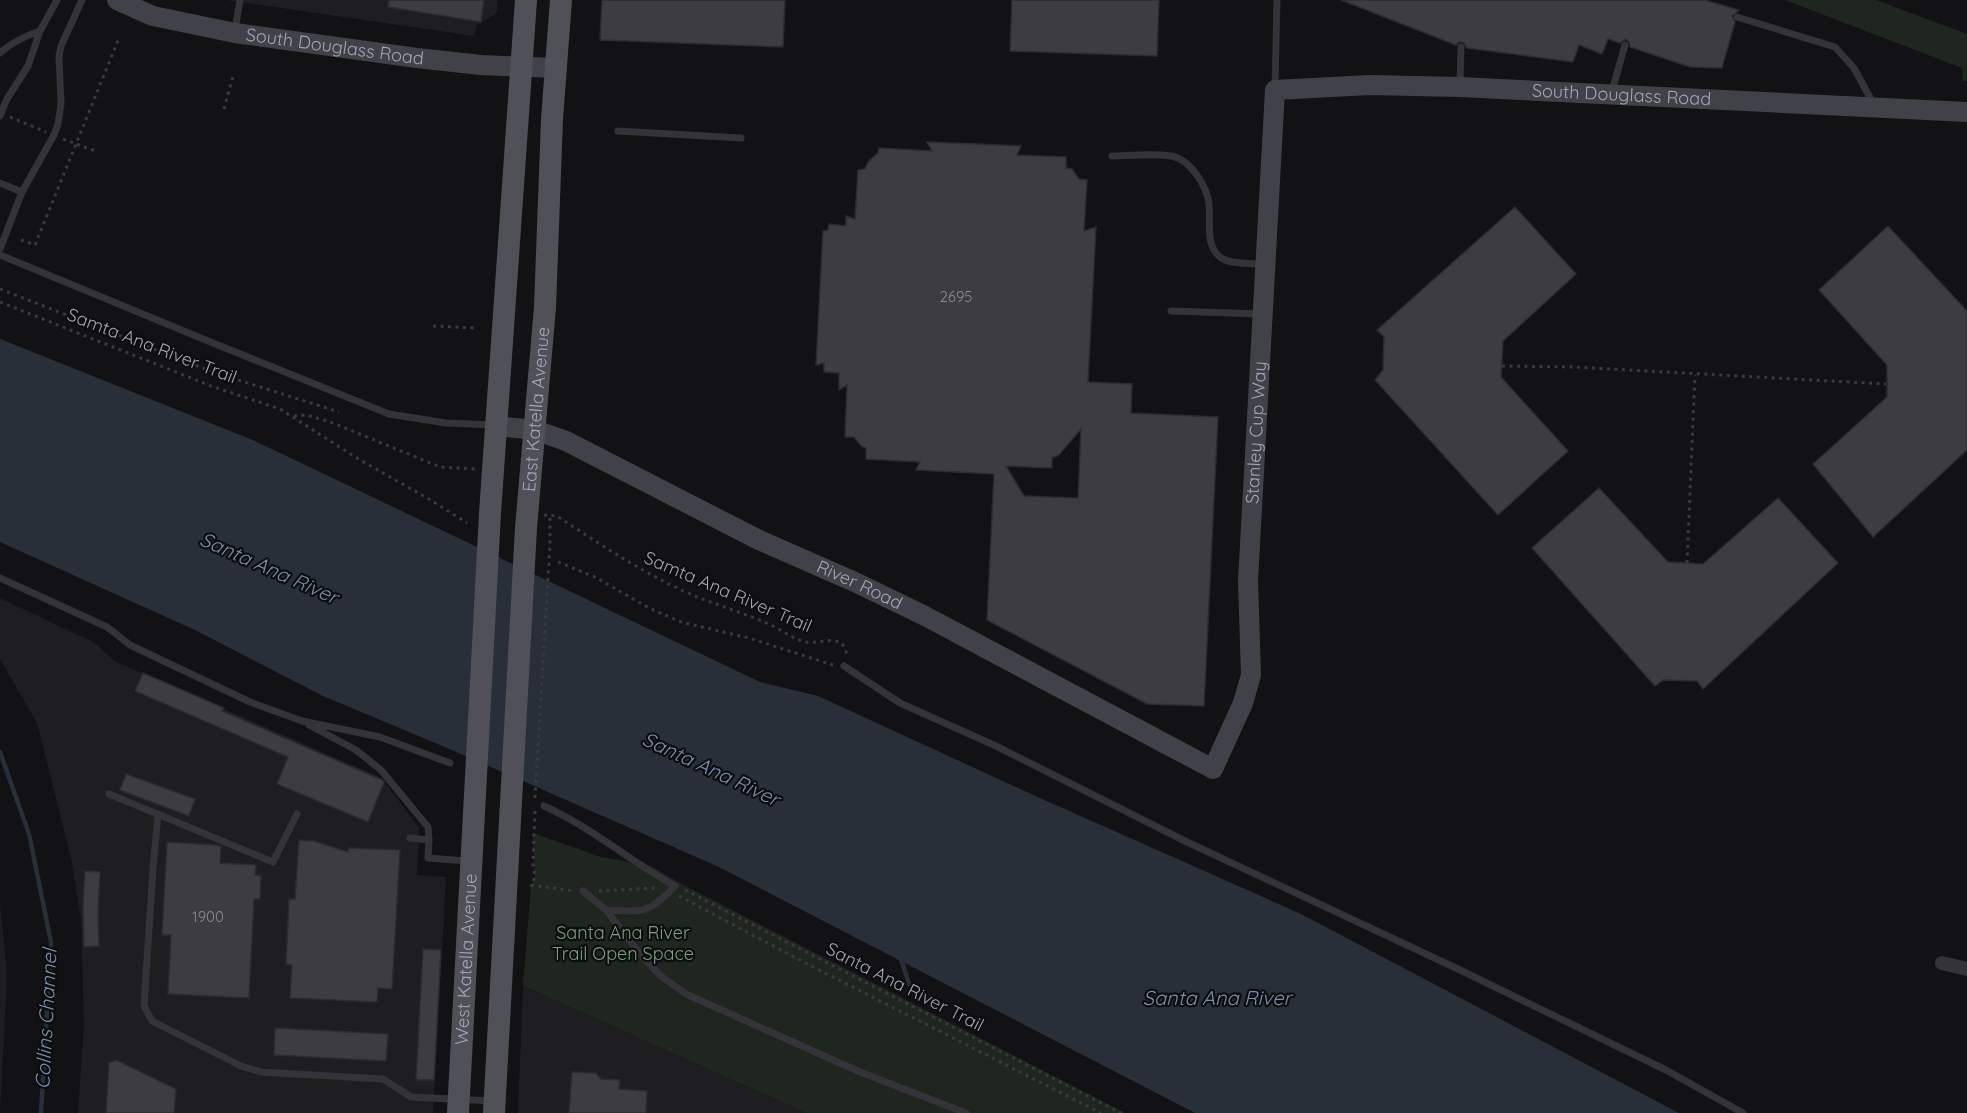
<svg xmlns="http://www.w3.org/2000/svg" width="1967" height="1113" viewBox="0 0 1967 1113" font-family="Quicksand,sans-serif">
  <rect width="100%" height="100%" fill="#121214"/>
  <path fill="#1e1e21" d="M 226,0 L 497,0 L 497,13 L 476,26 L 474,36 Z
    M 0,598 L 95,643 L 114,661 L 382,778 L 419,828 L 417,875 L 446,877 L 433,1113 L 78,1113 L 84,1024 L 81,921 L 72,863 L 37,723 L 0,659 Z
    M 0,903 L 7,975 L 0,1113 Z
    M 523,986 L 806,1113 L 518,1113 Z"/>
  <path fill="#1e261f" d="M 1785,0 L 1876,0 L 1967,34 L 1967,81 L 1963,81 L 1962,68 Z
    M 533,833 L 601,857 L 651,866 L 678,882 L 1125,1113 L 806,1113 L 523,986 L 531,885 L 535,877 Z"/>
  <path fill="#282f38" d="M 0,339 L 255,441 L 760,682 L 818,696 L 1031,794 L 1301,914 L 1679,1113 L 1195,1113 L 719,867 L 452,750 L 323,696 L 195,630 L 0,542 Z"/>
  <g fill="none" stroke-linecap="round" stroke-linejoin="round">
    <path stroke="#282f38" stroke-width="4.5" d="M 0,752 L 29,834 L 51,942 L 41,1113
      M 901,959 L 909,984"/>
  </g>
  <path fill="#3c3c41" stroke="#2c2c30" stroke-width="1.5" fill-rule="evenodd" d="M 389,0 L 484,0 L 481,22 L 388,7 Z
    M 602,0 L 785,0 L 783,47 L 600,40 Z
    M 1012,0 L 1159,0 L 1157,56 L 1010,51 Z
    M 1341,0 L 1705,0 L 1739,10 L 1732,16 L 1735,22 L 1722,68 L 1690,67 L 1630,47 L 1629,42 L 1626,39 L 1620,43 L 1608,39 L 1602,54 L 1579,45 L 1573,62 L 1467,48 L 1463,42 L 1459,42 L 1456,45 Z
    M 927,142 L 1021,146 L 1017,155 L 1066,157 L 1066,168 L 1072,169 L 1079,179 L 1087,180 L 1084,231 L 1096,227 L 1088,382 L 1132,384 L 1131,413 L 1218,417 L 1204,706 L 1147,704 L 987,620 L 994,474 L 916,470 L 920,462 L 866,459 L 866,448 L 861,446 L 854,437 L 845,437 L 847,385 L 839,390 L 839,373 L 824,372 L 824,363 L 816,365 L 823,231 L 828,230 L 829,224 L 846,226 L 846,216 L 855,219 L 858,170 L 865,169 L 868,162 L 878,153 L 879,148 L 932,151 ZM 1081,429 L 1078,498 L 1024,496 L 1006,466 L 1052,468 L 1052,458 L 1059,455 Z
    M 1515,207 L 1576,274 L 1503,341 L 1501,377 L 1568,451 L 1498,515 L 1375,380 L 1383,370 L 1384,337 L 1377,330 Z
    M 1888,226 L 1967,311 L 1967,450 L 1873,537 L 1813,464 L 1887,397 L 1887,365 L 1819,290 Z
    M 1599,488 L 1668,562 L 1703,564 L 1778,498 L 1838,563 L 1703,689 L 1697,681 L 1663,680 L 1655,686 L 1532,548 Z
    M 143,673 L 224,708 L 222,711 L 382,780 L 384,782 L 368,822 L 277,784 L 288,757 L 135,691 Z
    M 126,774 L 195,799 L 189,816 L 120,790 Z
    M 299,840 L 314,841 L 348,852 L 349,848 L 400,850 L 392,989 L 378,988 L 377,1002 L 290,998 L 292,965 L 286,964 L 289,899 L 295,899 Z
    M 167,842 L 216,845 L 221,847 L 220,863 L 256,865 L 255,875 L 261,876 L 260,899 L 254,899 L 249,998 L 168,994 L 171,935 L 162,935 Z
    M 85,871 L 100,872 L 98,912 L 99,946 L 84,947 L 83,904 Z
    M 423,949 L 441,950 L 434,1080 L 416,1080 Z
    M 275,1028 L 388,1034 L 386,1061 L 274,1055 Z
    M 116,1060 L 176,1089 L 174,1113 L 106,1113 L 109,1063 Z
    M 572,1072 L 596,1073 L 601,1079 L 620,1080 L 619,1089 L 647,1091 L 646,1113 L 569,1113 Z"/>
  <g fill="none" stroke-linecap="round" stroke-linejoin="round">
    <path stroke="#393a40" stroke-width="3" stroke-dasharray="3 4.5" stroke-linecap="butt" d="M 224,109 L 233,76
      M 10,117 L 46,132
      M 63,139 L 98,152
      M 21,240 L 35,245 L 119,38
      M 0,289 L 210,371 L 339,412
      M 0,302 L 211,386 L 280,409 L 360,460 L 429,499 L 467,523
      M 433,326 L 476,328
      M 1502,366 L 1574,367 L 1886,384
      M 294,416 L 307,415 L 333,423 L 440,467 L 476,469
      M 544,515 L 557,516 C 595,541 634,567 675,587 C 707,603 741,611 773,626 C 783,631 792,638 802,641 C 819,647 843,629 847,656
      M 558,562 L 595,577 L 649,608 L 681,622 L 749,638 L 833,665
      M 1687,563 L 1695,375
      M 535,798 L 550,545 L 550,516
      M 535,811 L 533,864 L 535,877 L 531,885 L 574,891
      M 685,890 L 1121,1113
      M 599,891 L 655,888
      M 679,896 L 817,969 L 1101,1113"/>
    <path stroke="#333339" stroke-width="7" d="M 1737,17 L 1835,47 L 1854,68 L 1874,105
      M 235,30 L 240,0
      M 0,53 C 12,42 25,36 40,31
      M 1460,84 L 1461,47
      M 1275,87 L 1277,0
      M 1612,91 L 1625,45
      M 0,116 L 7,99 L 28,66 L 40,31 L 57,0
      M 618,131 L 741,138
      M 1112,156 C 1131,156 1152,153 1171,156 C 1190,159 1207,186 1209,204 C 1211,223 1203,253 1228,261 C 1239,264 1253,263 1264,265
      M 0,183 L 22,192 L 54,135 L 58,124 L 61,104 L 59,56 L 61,46 L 82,0
      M 0,249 L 22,192
      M 0,255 L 208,341 L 389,414 L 446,423 L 494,425
      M 1171,311 L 1261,314
      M 0,578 L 107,627 L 130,645 L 250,702 L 302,721 L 380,737 L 450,763
      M 844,666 L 900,703 L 996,746 L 1185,841 L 1458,969 L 1666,1070 L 1743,1113
      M 309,725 L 356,750 L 381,770 L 428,827 L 429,840
      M 109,794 L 273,862 L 297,814
      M 544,806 C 591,827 630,861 675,886 C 648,914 644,912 606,910
      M 158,814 L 153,869 L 144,1006 L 152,1021 L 241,1066 L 261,1072 L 383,1079 L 411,1097 L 493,1101
      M 410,838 L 429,840 L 428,858 L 467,861
      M 583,891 L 606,910 L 640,954 L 661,976 L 686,994 L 860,1072 L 966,1113"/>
    <path stroke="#333339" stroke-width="14" d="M 1942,963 L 1967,969"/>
    <g stroke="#414249" stroke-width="20">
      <path id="s1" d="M 117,0 L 153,16 L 235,33 L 417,58 L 481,65 L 556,68"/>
      <path id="s2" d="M 496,426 L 535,430 L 566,441 L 759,540 L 857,583 L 925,616 L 1213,769 L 1243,703 L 1251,675 L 1248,581 L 1275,90 L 1370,85 L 1460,87 L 1967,112"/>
    </g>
    <g stroke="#4f5058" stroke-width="22">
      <path id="s3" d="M 458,1113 L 490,513 L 526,0"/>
      <path id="s4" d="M 494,1113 L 526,528 L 545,307 L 552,119 L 561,0"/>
    </g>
  </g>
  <g text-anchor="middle" stroke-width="4.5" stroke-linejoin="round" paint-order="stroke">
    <g font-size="15" fill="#888c98">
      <text x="956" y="302">2695</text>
      <text x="208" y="922">1900</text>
    </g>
    <g font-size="18" fill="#a2a6b5" stroke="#0d0d0e">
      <text dy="6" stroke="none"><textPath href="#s1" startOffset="224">South Douglass Road</textPath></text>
      <text dy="6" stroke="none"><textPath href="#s2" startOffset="1832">South Douglass Road</textPath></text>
      <text transform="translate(152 346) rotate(21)" y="6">Samta Ana River Trail</text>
      <text dy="6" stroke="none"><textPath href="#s4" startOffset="705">East Katella Avenue</textPath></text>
      <text dy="6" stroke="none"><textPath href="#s2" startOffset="1142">Stanley Cup Way</textPath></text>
      <text dy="6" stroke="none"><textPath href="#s2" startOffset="399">River Road</textPath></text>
      <text transform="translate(728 592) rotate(23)" y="6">Samta Ana River Trail</text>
      <text dy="6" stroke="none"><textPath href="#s3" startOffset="154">West Katella Avenue</textPath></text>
      <text transform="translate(905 987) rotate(27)" y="6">Santa Ana River Trail</text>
    </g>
    <g font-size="18" fill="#78a17f" stroke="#0d0d0e">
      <text x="623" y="939">Santa Ana River<tspan x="623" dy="21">Trail Open Space</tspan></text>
    </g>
    <g font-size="20" font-style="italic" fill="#7791b2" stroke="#0d0d0e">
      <text transform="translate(269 568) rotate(24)" y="7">Santa Ana River</text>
      <text transform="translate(711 769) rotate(25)" y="7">Santa Ana River</text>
      <text x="1217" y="1005">Santa Ana River</text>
      <text transform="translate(46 1019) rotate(-87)" y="7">Collins Channel</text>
    </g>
  </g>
</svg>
